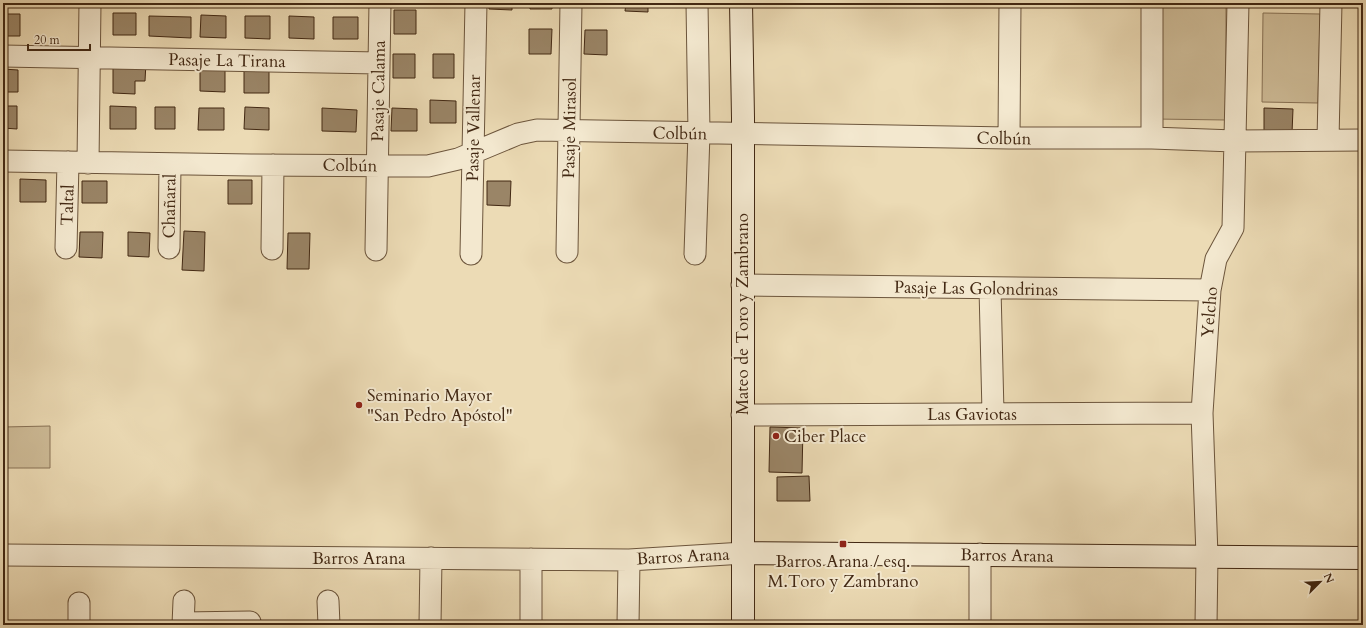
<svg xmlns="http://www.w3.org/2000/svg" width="1366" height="628" viewBox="0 0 1366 628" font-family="Cardo,serif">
  <rect width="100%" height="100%" fill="#ecdbb5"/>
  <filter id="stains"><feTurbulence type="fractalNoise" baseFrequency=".005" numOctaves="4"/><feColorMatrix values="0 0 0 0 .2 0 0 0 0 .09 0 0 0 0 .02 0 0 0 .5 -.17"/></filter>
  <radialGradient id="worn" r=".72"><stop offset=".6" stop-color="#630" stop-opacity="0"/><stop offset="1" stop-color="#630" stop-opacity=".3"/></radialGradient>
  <path fill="#cfbd99" stroke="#887256" d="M 1155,4 L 1226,4 L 1226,120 L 1155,119 Z
    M 1263,13 L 1320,14 L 1318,103 L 1262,102 Z
    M 50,426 L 50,468 L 3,468 L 3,427 Z"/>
  <path fill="#9a8567" stroke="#422813" d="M 489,3 L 512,3 L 512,10 L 489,9 Z
    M 530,3 L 552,3 L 552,9 L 530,9 Z
    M 626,3 L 648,3 L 648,12 L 625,11 Z
    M 394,10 L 416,10 L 416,34 L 394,34 Z
    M 113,13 L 136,13 L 136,35 L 113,35 Z
    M 3,14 L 20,14 L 20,36 L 3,36 Z
    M 201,15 L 226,16 L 226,38 L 200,37 Z
    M 149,16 L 191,17 L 191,38 L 149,36 Z
    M 245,16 L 270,16 L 270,39 L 245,38 Z
    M 289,16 L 314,17 L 314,39 L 289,38 Z
    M 333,17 L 358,17 L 358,39 L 333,39 Z
    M 529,29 L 552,29 L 551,54 L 529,54 Z
    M 585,30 L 607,30 L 607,55 L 584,54 Z
    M 393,54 L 415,54 L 415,78 L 393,78 Z
    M 433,54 L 454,54 L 454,78 L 433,78 Z
    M 113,61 L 146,62 L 145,81 L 135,81 L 135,94 L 113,93 Z
    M 3,69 L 18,70 L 18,92 L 3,92 Z
    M 200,69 L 225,70 L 225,92 L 200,91 Z
    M 244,70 L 269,71 L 269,93 L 244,93 Z
    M 430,100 L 456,101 L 456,123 L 430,123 Z
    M 3,106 L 17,106 L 17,129 L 3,128 Z
    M 110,106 L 136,107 L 136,129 L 110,129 Z
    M 155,107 L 175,107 L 175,129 L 155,129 Z
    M 245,107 L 269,108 L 269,130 L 244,129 Z
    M 199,108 L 224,108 L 224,130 L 198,130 Z
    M 322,108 L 357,110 L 356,132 L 322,131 Z
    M 392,108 L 417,109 L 417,131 L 391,131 Z
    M 1264,108 L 1293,109 L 1292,133 L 1264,132 Z
    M 3,179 L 4,179 L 4,202 L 3,202 Z
    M 20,179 L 46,180 L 46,202 L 20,202 Z
    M 228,180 L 252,180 L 252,204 L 228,204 Z
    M 82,181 L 107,181 L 107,203 L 82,203 Z
    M 487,181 L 511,181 L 510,206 L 487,205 Z
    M 184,231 L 205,232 L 204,271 L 182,270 Z
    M 80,232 L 103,232 L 102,258 L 79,257 Z
    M 128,232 L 150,233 L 149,257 L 128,256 Z
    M 288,233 L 310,233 L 309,269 L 287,269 Z
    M 770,427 L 803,428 L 802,473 L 769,472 Z
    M 809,476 L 810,501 L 777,501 L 777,477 Z"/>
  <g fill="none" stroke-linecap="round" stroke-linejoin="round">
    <g stroke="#6c553c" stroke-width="23">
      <path id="street" d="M 3,56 L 379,63
        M 1009,138 L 1010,3
        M 1152,138 L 1152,3
        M 1328,140 L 1331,3
        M 3,161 L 251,165 L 428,166 L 458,159 L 518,134 L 537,130 L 1009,138 L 1152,138 L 1234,141 L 1363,140
        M 88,163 L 90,3
        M 66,248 L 68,162
        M 169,248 L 170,164
        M 272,249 L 273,165
        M 376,250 L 380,3
        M 567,252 L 571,3
        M 471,254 L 476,3
        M 695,254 L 699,133 L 697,3
        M 742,285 L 1210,290
        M 990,288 L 993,413
        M 742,415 L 1202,413
        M 3,555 L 629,560 L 744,553
        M 328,601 L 329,625
        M 183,623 L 250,622
        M 79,625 L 79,603
        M 183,625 L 184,601
        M 430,625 L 431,558
        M 531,625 L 531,559
        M 628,625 L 629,560
        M 980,625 L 980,554
        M 1206,625 L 1207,556 L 1202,413 L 1210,290 L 1216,259 L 1233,228 L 1238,3"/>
    </g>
    <g stroke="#422813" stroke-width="24">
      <path id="secondary" d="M 741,3 L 743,118 L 743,625
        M 744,553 L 1363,558"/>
    </g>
    <use href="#street" stroke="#f3e8cf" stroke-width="21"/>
    <use href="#secondary" stroke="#f3e8cf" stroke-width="22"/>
  </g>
  <g fill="#8f2418" stroke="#f3e8cf" stroke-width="1.5">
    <circle cx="359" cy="405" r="4"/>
    <circle cx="776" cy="436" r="4"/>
    <rect x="839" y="540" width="8" height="8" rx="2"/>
  </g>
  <g text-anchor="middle" stroke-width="4" stroke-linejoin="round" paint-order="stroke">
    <g font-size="17" fill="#422813" stroke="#f3e8cf">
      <text transform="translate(227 60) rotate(1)" y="6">Pasaje La Tirana</text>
      <text transform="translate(378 91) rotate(-89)" y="6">Pasaje Calama</text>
      <text transform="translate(473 128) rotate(-89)" y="6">Pasaje Vallenar</text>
      <text transform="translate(569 128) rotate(-89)" y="6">Pasaje Mirasol</text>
      <text transform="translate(680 133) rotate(1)" y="6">Colbún</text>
      <text transform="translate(1004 138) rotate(1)" y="6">Colbún</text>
      <text transform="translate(350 165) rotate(1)" y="6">Colbún</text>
      <text transform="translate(67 205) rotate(-88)" y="6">Taltal</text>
      <text transform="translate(169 206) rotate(-89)" y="6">Chañaral</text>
      <text transform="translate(976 288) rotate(1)" y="6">Pasaje Las Golondrinas</text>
      <text transform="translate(1209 312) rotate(-85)" y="6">Yelcho</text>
      <text transform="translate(742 314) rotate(-90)" y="6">Mateo de Toro y Zambrano</text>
      <text x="972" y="420">Las Gaviotas</text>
      <text transform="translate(1007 555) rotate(1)" y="6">Barros Arana</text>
      <text transform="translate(683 556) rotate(-3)" y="6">Barros Arana</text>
      <text x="359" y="564">Barros Arana</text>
    </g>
    <g font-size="17" fill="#422813" stroke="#f3e8cf" text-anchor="start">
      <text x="367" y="401">Seminario Mayor<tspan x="367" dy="20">"San Pedro Apóstol"</tspan></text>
      <text x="784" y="442">Ciber Place</text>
      <text x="843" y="567" text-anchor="middle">Barros Arana / esq.<tspan x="843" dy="20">M.Toro y Zambrano</tspan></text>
    </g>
  </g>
  <rect width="1366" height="628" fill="none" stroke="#ecdbb5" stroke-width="16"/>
  <rect x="4" y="4" width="1358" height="620" fill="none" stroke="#422813" stroke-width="2"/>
  <rect x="8" y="8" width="1350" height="612" fill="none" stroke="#422813"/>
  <g transform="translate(1320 582) rotate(66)" stroke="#f3e8cf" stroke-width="3" paint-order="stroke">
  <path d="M0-3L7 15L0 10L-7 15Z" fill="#422813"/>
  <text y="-6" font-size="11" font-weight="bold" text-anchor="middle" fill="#422813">N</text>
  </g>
  <path d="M28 44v6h62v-6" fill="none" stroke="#422813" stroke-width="2"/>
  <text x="34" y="44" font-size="12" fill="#422813" stroke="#f3e8cf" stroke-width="3" paint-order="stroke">20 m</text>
  <rect width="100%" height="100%" filter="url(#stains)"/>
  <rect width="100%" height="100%" fill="url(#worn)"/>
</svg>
